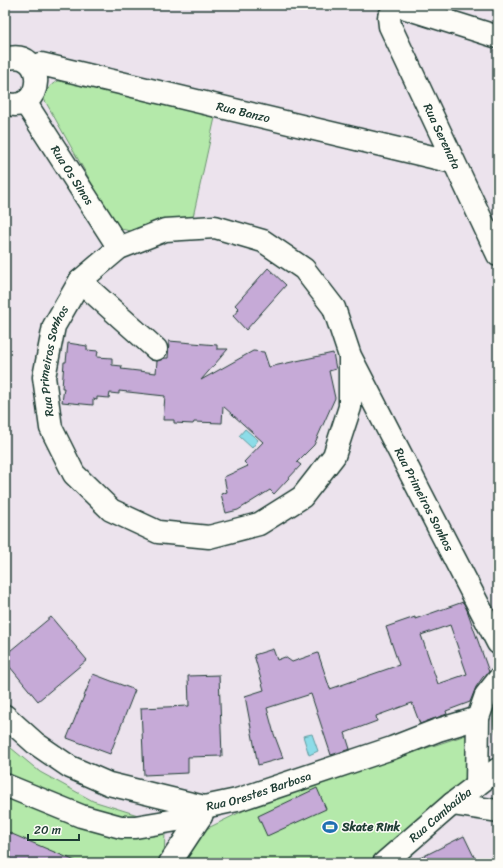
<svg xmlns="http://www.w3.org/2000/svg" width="503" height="868" viewBox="0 0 503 868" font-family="Sriracha,sans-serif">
  <rect width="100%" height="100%" fill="#ece3ed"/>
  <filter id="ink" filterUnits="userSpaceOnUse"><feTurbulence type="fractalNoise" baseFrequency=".025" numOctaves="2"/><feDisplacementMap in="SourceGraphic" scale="8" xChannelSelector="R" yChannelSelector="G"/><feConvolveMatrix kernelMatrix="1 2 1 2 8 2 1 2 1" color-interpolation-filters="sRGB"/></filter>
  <g filter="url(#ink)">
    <path fill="#b4e9aa" stroke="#6a936f" d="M 67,78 L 216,113 L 193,217 L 159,220 L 130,231 L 117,228 L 44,99 C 48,85 53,82 67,78 Z
      M 498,699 L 498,738 C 492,726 492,710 498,699 Z
      M 475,732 L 474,780 L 378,863 L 182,863 L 204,830 L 257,804 Z
      M 5,743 L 40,772 L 93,801 L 141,816 L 165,831 L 164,861 L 162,863 L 5,863 Z"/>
    <path fill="#8cdce8" stroke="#609ca0" d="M 245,429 L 258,440 L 252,448 L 239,436 Z
      M 312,734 L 318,751 L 309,755 L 303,736 Z"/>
    <path fill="#c6aad7" stroke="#1f3d34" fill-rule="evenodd" d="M 268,268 L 286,285 L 246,330 L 233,316 L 239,309 L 235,305 Z
      M 169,341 L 217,345 L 217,349 L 228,349 L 201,380 L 253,351 L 264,352 L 269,367 L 333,353 L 336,369 L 329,371 L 335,398 L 314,445 L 297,462 L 301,465 L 274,494 L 270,490 L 238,510 L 226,513 L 221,494 L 227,492 L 224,477 L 248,466 L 244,462 L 263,442 L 223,406 L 222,423 L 194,422 L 193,424 L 174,423 L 174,420 L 163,420 L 165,396 L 119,391 L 119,394 L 110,393 L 109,398 L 97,397 L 97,400 L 93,399 L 93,405 L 62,402 L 64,388 L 62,388 L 64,362 L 66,362 L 68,343 L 87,346 L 87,350 L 98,351 L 97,357 L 112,358 L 112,365 L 122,366 L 121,369 L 156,373 L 157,361 L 165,358 L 168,358 Z
      M 463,602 L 467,610 L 489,672 L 483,677 L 476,687 L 470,702 L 446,711 L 447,714 L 420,724 L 412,703 L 376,716 L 377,721 L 345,733 L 350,749 L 331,755 L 311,694 L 267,708 L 274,734 L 283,758 L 258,765 L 245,696 L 264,690 L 254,655 L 273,649 L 277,660 L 285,657 L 292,662 L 318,653 L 330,689 L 399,665 L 386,627 L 415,617 L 415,619 ZM 450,625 L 467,674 L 438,684 L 421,635 Z
      M 51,617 L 87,660 L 38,701 L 5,661 L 5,655 Z
      M 93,674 L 135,690 L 110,754 L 67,738 Z
      M 219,675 L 222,756 L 188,757 L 188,773 L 144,775 L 141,708 L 189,706 L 188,676 Z
      M 317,788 L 326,809 L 267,836 L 258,816 Z
      M 5,831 L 80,863 L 5,863 Z
      M 464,836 L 477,863 L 410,863 Z"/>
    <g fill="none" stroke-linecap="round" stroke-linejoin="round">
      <g stroke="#1f3d34" stroke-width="25">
        <g id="minor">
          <path d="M 406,8 L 498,37"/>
          <path id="s1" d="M 389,17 L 390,26 L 498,255"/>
          <path d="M 5,59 C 49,46 44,117 5,103"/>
          <path id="s2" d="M 34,68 L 41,64 L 453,162"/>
          <path id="s3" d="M 25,102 L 119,248"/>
          <path d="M 80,281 L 156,349"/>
          <path id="s4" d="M 350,356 L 350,407 L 334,456 L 302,497 L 259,524 L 209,537 L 158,532 L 111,510 L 74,474 L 51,428 L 44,377 L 54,326 L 80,281 L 119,248 L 165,230 L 215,227 L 263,241 L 304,269 L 334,308 L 350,356 L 498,643"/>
          <path id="s5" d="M 5,716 L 35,743 L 70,767 L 109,784 L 204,807 L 237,800 L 392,748 L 438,730 L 478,718"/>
          <path d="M 5,785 L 81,816 L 121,827 L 135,827 L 201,816"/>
          <path d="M 477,785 L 478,718 L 486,695 L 498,680"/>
          <path d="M 452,804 L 498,811"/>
          <path d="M 170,863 L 201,816 L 204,808"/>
          <path id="s6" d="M 384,863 L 452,804 L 498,769"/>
        </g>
      </g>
      <use href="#minor" stroke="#fdfcf7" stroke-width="22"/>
    </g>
  </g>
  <defs>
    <g id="stadium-bare" transform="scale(1.2)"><path d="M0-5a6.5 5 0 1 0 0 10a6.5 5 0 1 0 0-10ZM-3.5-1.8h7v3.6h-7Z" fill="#1f6fb2" stroke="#fdfcf7" stroke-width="2.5" paint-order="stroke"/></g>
  </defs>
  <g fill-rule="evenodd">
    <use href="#stadium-bare" x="330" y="827"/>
  </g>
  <g text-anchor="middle" stroke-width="3" stroke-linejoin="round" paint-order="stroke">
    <g font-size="12" fill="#1f3d34" stroke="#fdfcf7">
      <text dy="4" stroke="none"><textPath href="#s2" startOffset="216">Rua Banzo</textPath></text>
      <text dy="4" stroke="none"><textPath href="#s1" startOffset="131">Rua Serenata</textPath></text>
      <text dy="4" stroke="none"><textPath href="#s3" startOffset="87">Rua Os Sinos</textPath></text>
      <text dy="4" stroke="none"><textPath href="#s4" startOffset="532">Rua Primeiros Sonhos</textPath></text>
      <text dy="4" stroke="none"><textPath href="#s4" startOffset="1130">Rua Primeiros Sonhos</textPath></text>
      <text dy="4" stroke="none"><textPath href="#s5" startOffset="280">Rua Orestes Barbosa</textPath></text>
      <text dy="4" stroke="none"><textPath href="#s6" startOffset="74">Rua Cambaúba</textPath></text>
    </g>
    <g font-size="12" font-weight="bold" fill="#1f3d34" stroke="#fdfcf7" text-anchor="start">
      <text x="342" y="831">Skate Rink</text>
    </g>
  </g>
  <rect width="503" height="868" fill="none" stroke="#fdfcf7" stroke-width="20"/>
  <rect x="10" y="10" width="483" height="848" fill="none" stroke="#1f3d34" stroke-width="1.5" filter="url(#ink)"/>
  <path d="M28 834v6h51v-6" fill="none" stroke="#1f3d34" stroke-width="2"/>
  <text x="34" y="834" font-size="12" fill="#1f3d34" stroke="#fdfcf7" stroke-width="3" paint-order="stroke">20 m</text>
</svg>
